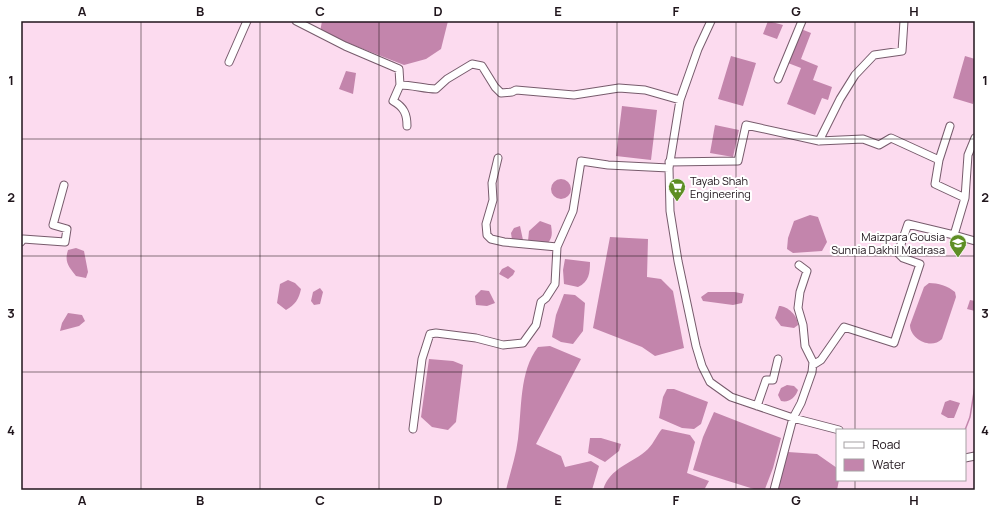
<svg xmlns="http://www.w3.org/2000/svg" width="996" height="511" viewBox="0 0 996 511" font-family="Manrope,sans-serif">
  <rect width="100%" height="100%" fill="#fcdbef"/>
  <path fill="#c385ac" d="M 322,21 L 448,21 L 441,49 L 426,59 L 404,65 L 320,32 Z
    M 768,21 L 783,25 L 777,39 L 763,34 Z
    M 801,29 L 811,33 L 801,59 L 818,66 L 813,80 L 832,87 L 828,100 L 822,98 L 815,115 L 787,104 L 801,68 L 788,63 Z
    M 731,56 L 756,63 L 743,106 L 718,99 Z
    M 965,56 L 975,59 L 975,96 L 973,104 L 953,98 Z
    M 346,71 L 356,73 L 353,94 L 339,89 Z
    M 622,106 L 657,110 L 651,160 L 616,156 Z
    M 715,125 L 739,130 L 733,157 L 710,153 Z
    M551 189a10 10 0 1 1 20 0a10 10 0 1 1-20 0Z
    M 810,215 L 818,217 L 827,242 L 822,251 L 793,253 L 787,249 L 788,238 L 794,221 Z
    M 540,221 L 551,225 C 552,232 553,237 548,243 L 528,241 L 529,231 Z
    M 520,226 L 523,240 L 512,240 L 511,233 L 514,228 Z
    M 610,237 L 648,239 L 647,277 L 661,279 L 673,291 L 684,348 L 655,356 L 642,347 L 593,328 Z
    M 76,248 L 84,251 L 88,272 L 86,278 L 76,276 C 69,267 64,262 68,250 Z
    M 565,259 L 590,262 C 590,273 589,282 578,287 L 564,284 L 563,270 Z
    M 508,266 L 515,271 L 513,275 L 508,279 L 499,274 L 502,269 Z
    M 288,280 L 295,283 L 301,289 C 299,299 295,305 286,310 L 277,303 L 280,284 Z
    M 929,283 C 938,283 948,286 955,292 L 956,297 L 942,339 C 931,350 910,339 910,325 L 924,287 Z
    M 320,288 L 323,292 L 320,304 L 314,305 L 311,301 L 313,292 Z
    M 481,290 L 489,291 L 495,303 L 487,306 L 476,305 L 475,296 Z
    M 708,292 L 735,292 L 744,294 L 742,303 L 733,305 L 703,301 L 701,297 Z
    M 564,294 L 575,295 L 585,303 L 583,331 L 573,344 L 561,342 L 552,337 L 556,315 Z
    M 970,300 L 975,301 L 975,311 L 967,309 Z
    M 779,306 C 788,306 798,316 798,325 L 794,328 L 781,326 L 775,318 Z
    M 68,313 L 82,315 L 85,321 L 79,326 L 60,331 L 62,323 Z
    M 550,346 L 581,359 L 536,444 L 561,456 L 565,467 L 591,461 L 599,466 L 592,490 L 506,490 C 510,473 516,456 518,439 C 522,410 519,371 538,347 Z
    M 429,359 L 453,361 L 463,365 L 456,422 L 448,430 L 432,427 L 421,417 Z
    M 787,385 L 794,386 L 798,390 C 795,398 789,403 781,401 L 778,395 L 781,388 Z
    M 667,389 L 674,389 L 708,402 L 701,424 L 694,429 L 682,428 L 659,418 L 663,397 Z
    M 950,400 L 960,403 L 954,418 L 948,418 L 941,414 L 945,402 Z
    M 714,412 L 781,438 L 773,468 L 765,489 L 757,490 L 693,470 L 703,437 Z
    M 662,429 L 690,435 L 695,442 L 687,473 L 709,481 L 704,490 L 603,490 C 610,467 632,464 648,449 C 654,443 658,433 662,429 Z
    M 590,438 L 601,438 L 621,444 L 619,451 L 605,462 L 588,453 Z
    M 788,452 L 817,454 L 837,468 L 837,480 L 839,480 L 837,490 L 779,490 L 779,480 Z"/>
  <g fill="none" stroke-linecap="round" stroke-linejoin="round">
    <path stroke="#c385ac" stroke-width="1.5" d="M 927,430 L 934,430
      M 965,430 L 970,417 L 975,386"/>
    <g stroke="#775b6c" stroke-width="9">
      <path id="minor" d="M 296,21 L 345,46 L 399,69 L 400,85 L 393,101 C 404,107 407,114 407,126
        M 711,21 L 698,49 L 680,100 L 669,168 L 670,211 L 678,261 L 696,346 L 702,366 L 710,382 L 731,397 L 793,418 L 839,430
        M 229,62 L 247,21
        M 778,79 L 802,21
        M 400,85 C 413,85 424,89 436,89 L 447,79 L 472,64 L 482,66 L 495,87 L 501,93 L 512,92 L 516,90 L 574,95 L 619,88 L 645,90 L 680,100
        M 819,141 L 840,99 L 855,75 L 874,55 L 902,51 L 904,21
        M 498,158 L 492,183 L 493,200 L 486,224 L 487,235 L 491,239 L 504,242 L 557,247
        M 939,160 L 950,126
        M 669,162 L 738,161 L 746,125 L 819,141 L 863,139 L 879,145 L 891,138 L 939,160 L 935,184 L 965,198 L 954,235 L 908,224 L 898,253 L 903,258 L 920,264 L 894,343 L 844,327 L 821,360 L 813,365
        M 965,198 L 968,155 L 975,138
        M 954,235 L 975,241
        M 21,242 L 23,239 L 65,242 L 67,229 L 53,225 L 64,185
        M 757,406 L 766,380 L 773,380 L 778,359
        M 413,429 L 422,359 L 430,334 L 436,333 L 476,338 L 503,345 L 523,343 L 536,325 L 541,302 L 546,298 L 555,284 L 557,247 L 573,211 L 581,161 L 608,165 L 669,168
        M 965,458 L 975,456
        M 774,490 L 793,418 L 801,403 L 812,372 L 813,362 L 805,346 L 803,325 L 798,308 L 800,292 L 807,271 L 799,265"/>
    </g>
    <use href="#minor" stroke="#fff" stroke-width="7"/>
  </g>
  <path fill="none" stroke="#20151c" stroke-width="1" stroke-opacity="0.55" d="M 141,21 L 141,490M 260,21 L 260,490M 379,21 L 379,490M 498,21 L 498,490M 617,21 L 617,490M 736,21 L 736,490M 855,21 L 855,430M 21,139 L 975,139M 21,256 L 975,256M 21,372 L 975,372M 855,480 L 855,490"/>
  <defs>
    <g id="supermarket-pin" transform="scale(0.9)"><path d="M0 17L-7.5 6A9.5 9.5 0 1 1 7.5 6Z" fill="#5e8e24" stroke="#fff"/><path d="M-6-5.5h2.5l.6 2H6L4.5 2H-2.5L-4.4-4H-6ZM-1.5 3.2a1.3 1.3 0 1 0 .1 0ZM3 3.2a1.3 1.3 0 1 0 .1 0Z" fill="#fff"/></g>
    <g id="school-pin" transform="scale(0.9)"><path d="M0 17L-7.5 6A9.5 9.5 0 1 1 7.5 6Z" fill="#5e8e24" stroke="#fff"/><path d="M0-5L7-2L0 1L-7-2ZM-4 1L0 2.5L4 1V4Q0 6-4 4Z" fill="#fff"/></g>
  </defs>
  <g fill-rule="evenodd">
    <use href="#supermarket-pin" x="677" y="187"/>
    <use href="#school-pin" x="958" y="243"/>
  </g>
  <g text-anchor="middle" stroke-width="4" stroke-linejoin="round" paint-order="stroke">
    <g font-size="11" fill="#20151c" stroke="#fff" text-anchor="start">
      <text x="690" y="185">Tayab Shah<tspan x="690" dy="13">Engineering</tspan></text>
      <text x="945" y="241" text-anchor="end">Maizpara Gousia<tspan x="945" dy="13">Sunnia Dakhil Madrasa</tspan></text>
    </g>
  </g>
  <rect width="996" height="511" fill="none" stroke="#ffffff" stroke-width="44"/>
  <rect x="836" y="429" width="130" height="52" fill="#ffffff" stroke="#a6a1a4"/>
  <rect x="844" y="442" width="20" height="6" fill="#ffffff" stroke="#a6a1a4"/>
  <text x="872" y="449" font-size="12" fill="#20151c">Road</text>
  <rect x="844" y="459" width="20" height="12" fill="#c385ac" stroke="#a6a1a4"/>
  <text x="872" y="469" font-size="12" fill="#20151c">Water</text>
  <rect x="22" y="22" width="952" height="467" fill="none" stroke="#20151c" stroke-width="1.5"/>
  <g font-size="13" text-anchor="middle" font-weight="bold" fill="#20151c">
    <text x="82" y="16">A</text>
    <text x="200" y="16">B</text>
    <text x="320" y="16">C</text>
    <text x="438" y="16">D</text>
    <text x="558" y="16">E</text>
    <text x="676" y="16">F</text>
    <text x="796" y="16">G</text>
    <text x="914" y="16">H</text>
    <text x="11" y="85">1</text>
    <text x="985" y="85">1</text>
    <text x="11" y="202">2</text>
    <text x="985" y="202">2</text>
    <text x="11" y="318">3</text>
    <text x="985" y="318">3</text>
    <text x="11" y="435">4</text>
    <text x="985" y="435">4</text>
    <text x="82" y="505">A</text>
    <text x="200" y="505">B</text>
    <text x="320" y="505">C</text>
    <text x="438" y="505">D</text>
    <text x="558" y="505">E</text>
    <text x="676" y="505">F</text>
    <text x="796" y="505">G</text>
    <text x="914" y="505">H</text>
  </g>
</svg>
